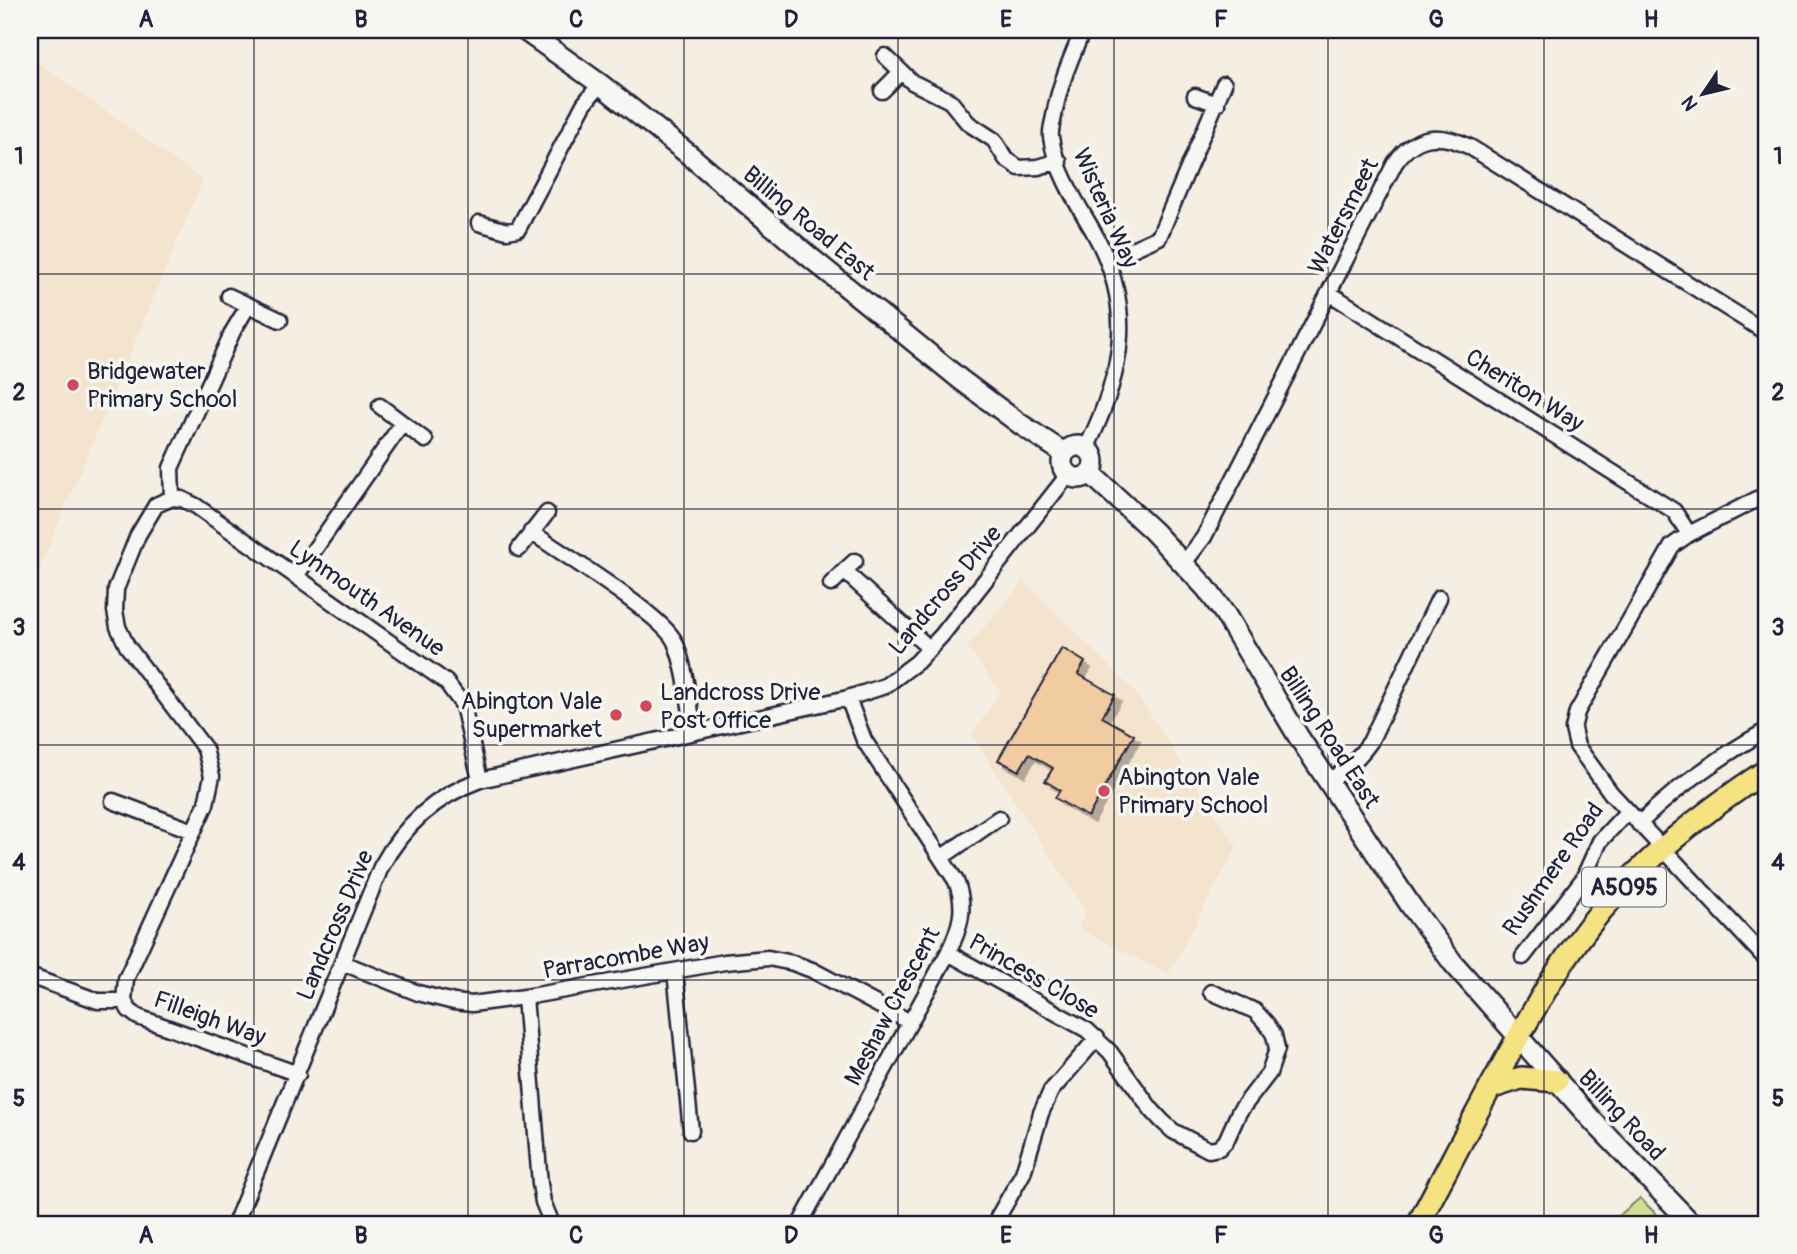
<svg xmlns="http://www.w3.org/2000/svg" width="1797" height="1254" viewBox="0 0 1797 1254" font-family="Pangolin,sans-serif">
  <defs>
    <filter id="shadow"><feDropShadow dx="6" dy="6" stdDeviation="0" flood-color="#0004"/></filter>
  </defs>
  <rect width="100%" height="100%" fill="#f5eee2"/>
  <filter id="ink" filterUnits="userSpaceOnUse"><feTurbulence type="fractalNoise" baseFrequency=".0143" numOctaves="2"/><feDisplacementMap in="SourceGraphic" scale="14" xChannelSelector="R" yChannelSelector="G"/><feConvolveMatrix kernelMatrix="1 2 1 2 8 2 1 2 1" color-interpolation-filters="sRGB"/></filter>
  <g filter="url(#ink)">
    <path fill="#f4e4ce" d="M 30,57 L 203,180 L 30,591 Z
      M 1024,581 L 1136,693 L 1237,847 L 1168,974 L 1078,928 L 1086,912 L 972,735 L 1001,692 L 967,647 Z"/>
    <path fill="#d1df92" stroke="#7a8066" stroke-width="2" d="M 1640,1198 L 1666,1224 L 1609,1224 Z"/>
    <path fill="#f1cca1" stroke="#22223b" stroke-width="2" filter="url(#shadow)" d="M 1062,648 L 1085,662 L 1078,674 L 1115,695 L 1102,717 L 1134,735 L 1088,817 L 1055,798 L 1060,790 L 1045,781 L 1053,768 L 1029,754 L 1019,771 L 998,760 Z"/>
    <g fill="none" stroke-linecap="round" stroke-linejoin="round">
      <g stroke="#22223b" stroke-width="19">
        <path id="street" d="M 1083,30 C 1071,58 1059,85 1054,116 C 1053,122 1050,130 1051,137 C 1055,168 1076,202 1092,229 C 1136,306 1124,370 1087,447
          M 885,56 L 912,82 L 950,101 L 968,123 L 994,140 L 1006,159 L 1019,168 L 1038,167 L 1059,161
          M 882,91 L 901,72
          M 1195,96 L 1217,104
          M 479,223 L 507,231 L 518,229 L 584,104 L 600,84
          M 1108,260 L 1159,237 L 1224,84
          M 1329,293 L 1674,511 L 1689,534
          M 229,296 L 280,320
          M 380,406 L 425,440
          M 1767,494 L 1689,534 L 1672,546 L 1577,712 L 1573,729 L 1577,746 L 1611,793 L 1767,960
          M 172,498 L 182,499 L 196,506 L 446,682 L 463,705 L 480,780
          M 531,532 C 560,552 664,616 675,642 C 686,668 689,704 694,731
          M 519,549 L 547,513
          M 1184,563 L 1204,537 L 1395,163 C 1415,134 1439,132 1470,147 L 1767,333
          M 844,571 L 855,561
          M 296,576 L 402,424
          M 831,584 L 844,571 L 930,649
          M 1329,781 C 1346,770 1358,759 1370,742 L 1439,598
          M 113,801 L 193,831
          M 1639,824 C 1676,787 1721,756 1767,730
          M 942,857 L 999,818
          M 948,953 L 1087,1030 L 1110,1052 L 1151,1109 L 1162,1121 L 1173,1131 L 1209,1150 L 1219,1148 L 1226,1141 L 1239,1112 L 1269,1073 L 1277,1049 L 1274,1035 L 1267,1024 L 1255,1011 L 1211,992
          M 1523,957 L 1583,879 L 1600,841 L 1627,812
          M 343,963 L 418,993 L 454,1002 L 472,1004 L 525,997 L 725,962 L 768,958 L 793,963 L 812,970 L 910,1022
          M 675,971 L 691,1131
          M 32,977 L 98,1001 L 124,1001 L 129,1010 L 138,1017 L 298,1074
          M 525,997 L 540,1184 L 543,1202 L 552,1224
          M 124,1001 L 126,979 L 206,804 L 212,776 L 205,749 L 127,646 L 118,627 L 115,611 L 116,589 L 138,535 L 156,505 L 172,498 L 171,468 L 233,331 L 248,306
          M 998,1217 L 1023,1173 L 1041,1113 L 1051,1091 L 1097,1038
          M 235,1224 L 381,867 C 403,826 436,796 480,780 L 848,698 L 885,686 L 917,662 L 942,635 L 1068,475
          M 800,1224 L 948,953 C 960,928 967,908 956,881 L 864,740 L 848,698"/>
      </g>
      <g stroke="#22223b" stroke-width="24">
        <path id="secondary" d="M 524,30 L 600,84 L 687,153 L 806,254 L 961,380 L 1020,424 L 1064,453
          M1062 462a16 16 0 1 1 32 0a16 16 0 1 1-32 0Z
          M 1090,473 L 1153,531 L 1206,588 L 1225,614 L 1298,736 L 1411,906 L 1453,963 L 1592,1120 L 1692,1224"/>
      </g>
      <g stroke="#22223b" stroke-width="26">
        <path id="primary" d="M 1490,1088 L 1521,1078 L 1557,1081
          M 1418,1224 C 1449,1166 1479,1107 1511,1050 C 1538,1002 1565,954 1601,911 C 1648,855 1706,810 1767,770"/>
      </g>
      <use href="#street" stroke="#f6f6f2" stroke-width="14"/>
      <use href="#secondary" stroke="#f6f6f2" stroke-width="19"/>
      <use href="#primary" stroke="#f5e382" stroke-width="21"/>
    </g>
  </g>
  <path fill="none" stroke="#22223b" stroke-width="2" stroke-opacity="0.55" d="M 254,30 L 254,1224M 468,30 L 468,1224M 684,30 L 684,1224M 898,30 L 898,1224M 1114,30 L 1114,1224M 1328,30 L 1328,1224M 1544,30 L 1544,1224M 30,274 L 1767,274M 30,509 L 1767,509M 30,745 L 1767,745M 30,980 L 1767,980"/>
  <g fill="#d1495b" stroke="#f6f6f2" stroke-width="2.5">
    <circle cx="73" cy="385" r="7"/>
    <circle cx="646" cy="706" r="7"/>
    <circle cx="616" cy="715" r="7"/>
    <circle cx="1104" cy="791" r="7"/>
  </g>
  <g text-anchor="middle" stroke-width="7" stroke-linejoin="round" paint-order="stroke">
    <rect fill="#f6f6f2" stroke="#626272" stroke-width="2" x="1582" y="867.5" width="84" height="39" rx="5"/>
    <g font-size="23" font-weight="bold" fill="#22223b">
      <text x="1624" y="895">A5095</text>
    </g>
    <g font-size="24" fill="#22223b" stroke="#f6f6f2">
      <text transform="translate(1106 208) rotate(66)" y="8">Wisteria Way</text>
      <text transform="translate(1343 216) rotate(-63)" y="8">Watersmeet</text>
      <text transform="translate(809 223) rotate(40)" y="8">Billing Road East</text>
      <text transform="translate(1525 390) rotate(32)" y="8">Cheriton Way</text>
      <text transform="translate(945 590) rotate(-50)" y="8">Landcross Drive</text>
      <text transform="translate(367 598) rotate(35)" y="8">Lynmouth Avenue</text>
      <text transform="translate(1330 737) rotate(57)" y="8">Billing Road East</text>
      <text transform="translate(1553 869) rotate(-55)" y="8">Rushmere Road</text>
      <text transform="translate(335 925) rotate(-67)" y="8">Landcross Drive</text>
      <text transform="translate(626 956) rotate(-10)" y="8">Parracombe Way</text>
      <text transform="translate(1034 976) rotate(30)" y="8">Princess Close</text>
      <text transform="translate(892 1006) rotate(-62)" y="8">Meshaw Crescent</text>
      <text transform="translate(210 1018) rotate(20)" y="8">Filleigh Way</text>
      <text transform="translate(1622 1115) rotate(47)" y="8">Billing Road</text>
    </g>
    <g font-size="24" fill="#22223b" stroke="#f6f6f2" text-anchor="start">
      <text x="87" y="379">Bridgewater<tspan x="87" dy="28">Primary School</tspan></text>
      <text x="660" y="700">Landcross Drive<tspan x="660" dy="28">Post Office</tspan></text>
      <text x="602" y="709" text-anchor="end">Abington Vale<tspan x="602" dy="28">Supermarket</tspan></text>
      <text x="1118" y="785">Abington Vale<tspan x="1118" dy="28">Primary School</tspan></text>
    </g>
  </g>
  <rect width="1797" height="1254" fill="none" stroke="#f6f6f2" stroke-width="77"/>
  <g transform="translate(1703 94) rotate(235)" stroke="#f6f6f2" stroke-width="5" paint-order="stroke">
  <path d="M0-5L12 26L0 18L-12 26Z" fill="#22223b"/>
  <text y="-10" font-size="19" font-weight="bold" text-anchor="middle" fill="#22223b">N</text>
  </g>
  <rect x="38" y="38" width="1720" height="1178" fill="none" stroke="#22223b" stroke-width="2.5"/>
  <g font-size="23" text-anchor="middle" font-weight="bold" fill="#22223b">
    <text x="146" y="27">A</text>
    <text x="361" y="27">B</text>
    <text x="576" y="27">C</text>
    <text x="791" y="27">D</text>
    <text x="1006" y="27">E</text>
    <text x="1221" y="27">F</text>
    <text x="1436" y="27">G</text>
    <text x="1651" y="27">H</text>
    <text x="19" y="164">1</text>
    <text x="1778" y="164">1</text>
    <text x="19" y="400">2</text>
    <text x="1778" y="400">2</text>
    <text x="19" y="635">3</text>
    <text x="1778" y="635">3</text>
    <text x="19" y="870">4</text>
    <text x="1778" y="870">4</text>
    <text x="19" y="1106">5</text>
    <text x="1778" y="1106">5</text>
    <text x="146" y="1243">A</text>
    <text x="361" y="1243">B</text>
    <text x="576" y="1243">C</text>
    <text x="791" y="1243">D</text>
    <text x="1006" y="1243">E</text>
    <text x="1221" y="1243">F</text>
    <text x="1436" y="1243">G</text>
    <text x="1651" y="1243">H</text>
  </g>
</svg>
